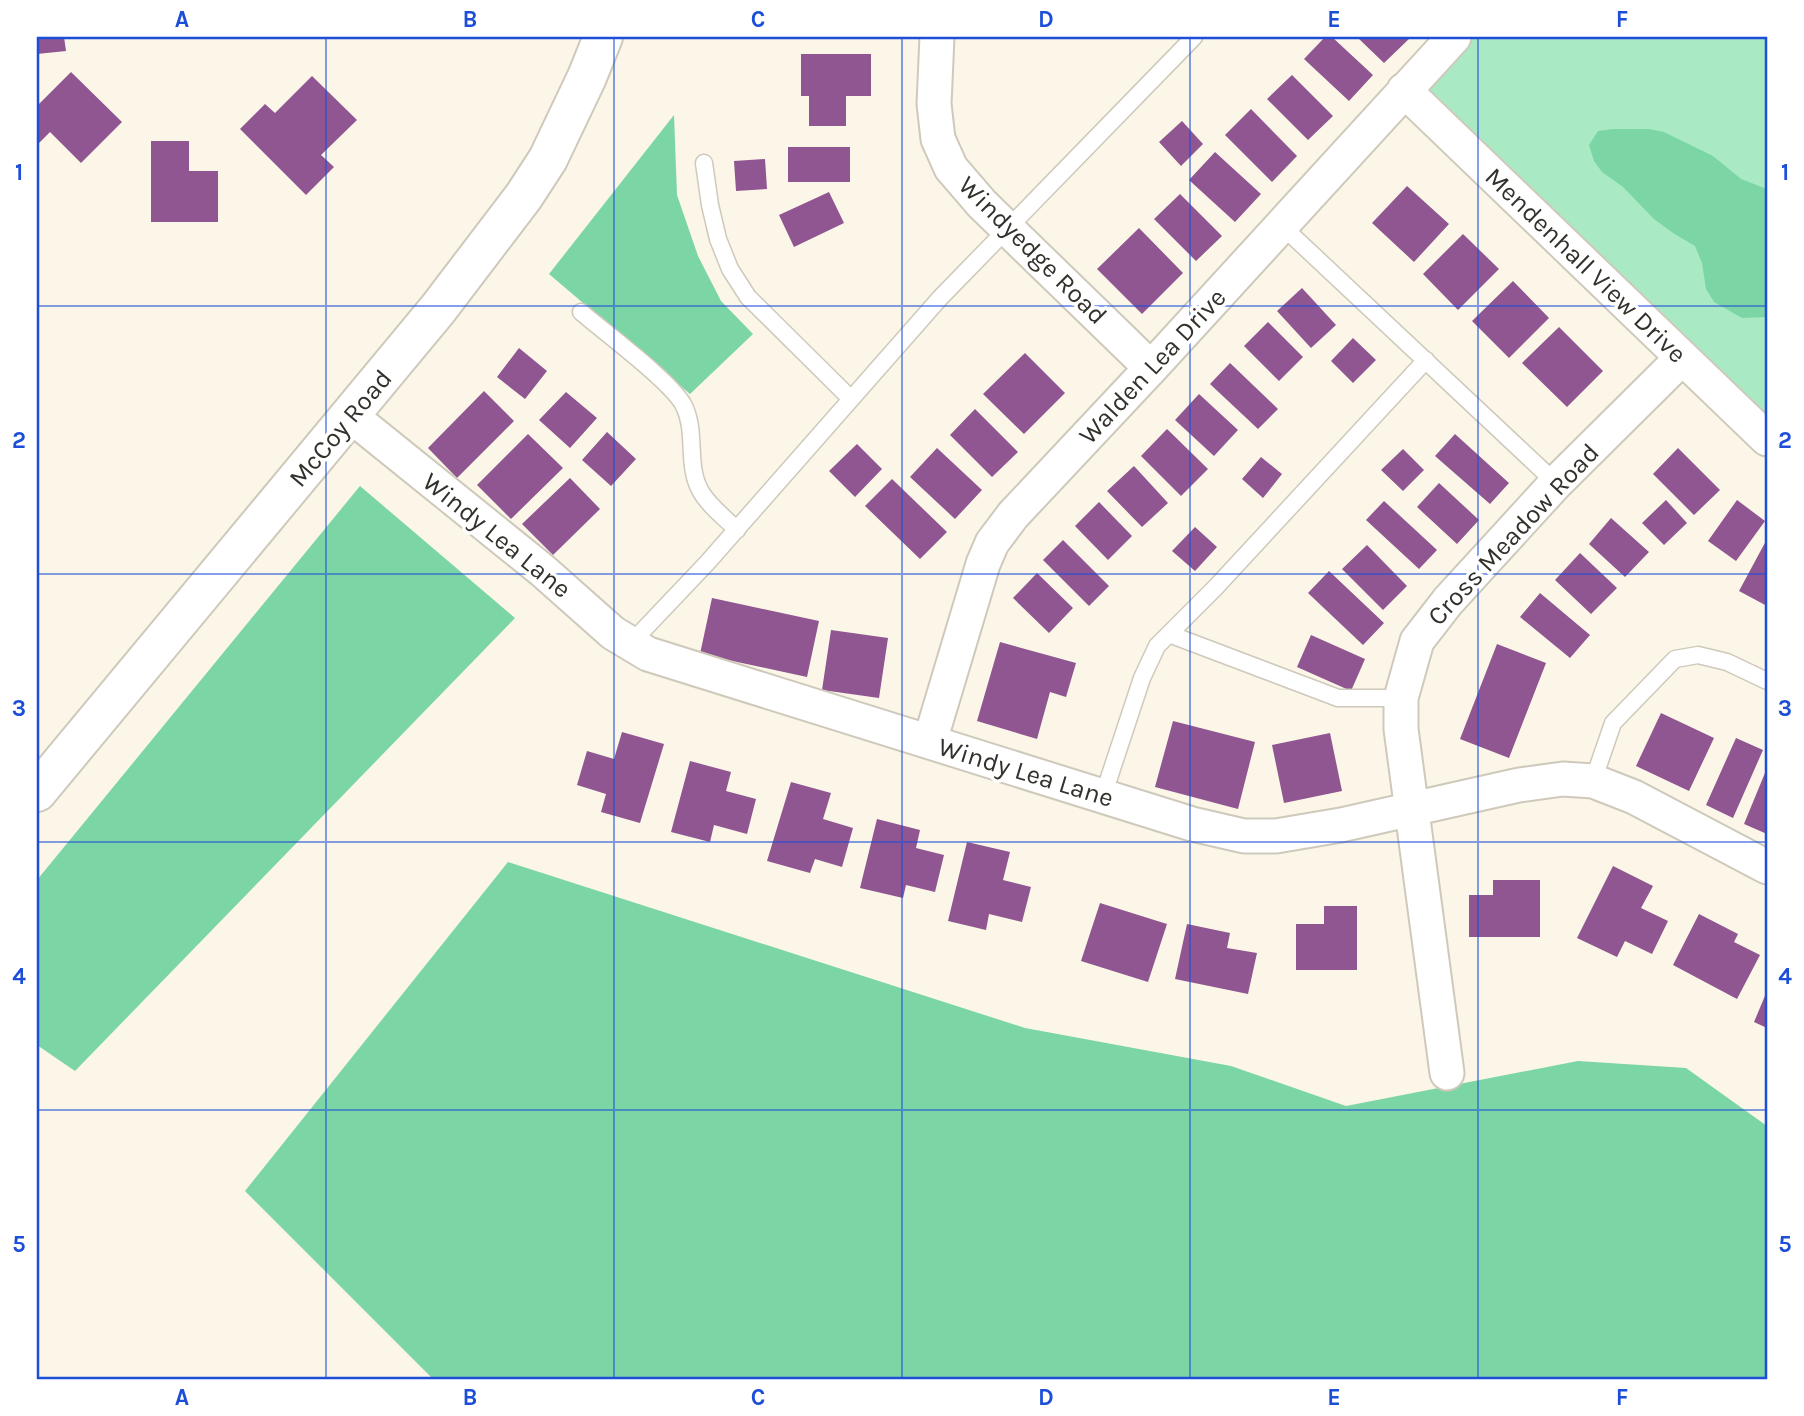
<svg xmlns="http://www.w3.org/2000/svg" width="1804" height="1416" viewBox="0 0 1804 1416" font-family="Karla,sans-serif">
  <rect width="100%" height="100%" fill="#fbf6e7"/>
  <path fill="#a9eac5" d="M 1454,37 L 1767,37 L 1767,439 L 1404,91 Z"/>
  <path fill="#7bd5a5" d="M 674,115 L 677,195 L 698,256 L 721,301 L 753,334 L 690,394 L 549,274 Z
    M 1613,129 L 1649,129 L 1664,132 L 1713,156 L 1741,179 L 1767,189 L 1767,317 L 1742,318 L 1714,302 L 1706,289 L 1702,263 L 1695,246 L 1673,233 L 1654,219 L 1623,187 L 1602,172 L 1594,161 L 1589,145 L 1598,131 Z
    M 360,486 L 515,618 L 75,1071 L 37,1045 L 37,880 Z
    M 508,862 L 1025,1028 L 1231,1066 L 1346,1106 L 1578,1061 L 1686,1068 L 1767,1126 L 1767,1379 L 433,1379 L 245,1191 Z"/>
  <path fill="#8f5691" d="M 37,37 L 64,37 L 66,51 L 37,54 Z
    M 288,37 L 345,37 L 345,39 L 288,39 Z
    M 1325,37 L 1332,37 L 1373,75 L 1349,101 L 1304,59 Z
    M 1357,37 L 1411,37 L 1384,63 Z
    M 801,54 L 871,54 L 871,96 L 846,96 L 846,126 L 809,126 L 809,96 L 801,96 Z
    M 71,72 L 122,122 L 81,163 L 50,132 L 37,145 L 37,106 Z
    M 1292,75 L 1333,116 L 1308,140 L 1267,99 Z
    M 312,76 L 357,120 L 321,155 L 334,167 L 306,195 L 240,129 L 265,104 L 275,113 Z
    M 1251,109 L 1297,156 L 1272,182 L 1225,135 Z
    M 1182,121 L 1203,144 L 1181,166 L 1159,142 Z
    M 151,141 L 189,141 L 189,171 L 218,171 L 218,222 L 151,222 Z
    M 788,147 L 850,147 L 850,182 L 788,182 Z
    M 1215,152 L 1261,194 L 1235,222 L 1189,180 Z
    M 765,159 L 767,189 L 736,191 L 734,161 Z
    M 1407,186 L 1449,224 L 1414,262 L 1372,223 Z
    M 829,192 L 844,223 L 794,247 L 779,215 Z
    M 1180,194 L 1222,236 L 1196,261 L 1154,219 Z
    M 1139,228 L 1183,273 L 1142,314 L 1097,269 Z
    M 1463,234 L 1499,269 L 1458,310 L 1423,274 Z
    M 1513,281 L 1549,318 L 1509,358 L 1472,321 Z
    M 1302,288 L 1336,325 L 1311,348 L 1277,311 Z
    M 1268,322 L 1303,357 L 1279,381 L 1244,346 Z
    M 1559,327 L 1603,371 L 1567,407 L 1522,363 Z
    M 1353,338 L 1376,360 L 1353,383 L 1331,361 Z
    M 519,348 L 547,371 L 525,399 L 497,377 Z
    M 1025,353 L 1065,393 L 1024,434 L 983,394 Z
    M 1230,363 L 1278,409 L 1258,429 L 1210,384 Z
    M 484,391 L 514,421 L 457,478 L 428,448 Z
    M 566,392 L 597,418 L 570,448 L 539,420 Z
    M 1199,394 L 1238,430 L 1214,456 L 1175,420 Z
    M 975,409 L 1018,452 L 992,477 L 950,435 Z
    M 1167,429 L 1208,469 L 1181,496 L 1141,456 Z
    M 607,432 L 636,459 L 611,486 L 582,460 Z
    M 528,434 L 563,468 L 511,519 L 477,485 Z
    M 1455,434 L 1509,483 L 1490,504 L 1435,456 Z
    M 857,444 L 882,469 L 855,497 L 829,471 Z
    M 937,448 L 982,490 L 955,519 L 910,477 Z
    M 1678,448 L 1720,490 L 1694,515 L 1653,474 Z
    M 1403,449 L 1424,470 L 1403,491 L 1381,470 Z
    M 1261,457 L 1282,474 L 1263,498 L 1242,479 Z
    M 1134,466 L 1168,503 L 1142,527 L 1107,491 Z
    M 570,478 L 600,509 L 553,555 L 522,524 Z
    M 892,479 L 947,532 L 920,559 L 865,506 Z
    M 1439,483 L 1479,520 L 1457,544 L 1417,507 Z
    M 1666,500 L 1687,523 L 1664,545 L 1642,523 Z
    M 1737,500 L 1765,521 L 1736,561 L 1708,541 Z
    M 1384,501 L 1437,550 L 1419,569 L 1366,520 Z
    M 1099,502 L 1132,536 L 1108,560 L 1075,526 Z
    M 1611,518 L 1649,552 L 1625,577 L 1589,544 Z
    M 1195,527 L 1217,547 L 1195,571 L 1172,551 Z
    M 1767,539 L 1767,606 L 1739,591 Z
    M 1063,540 L 1109,586 L 1089,606 L 1043,560 Z
    M 1367,545 L 1407,586 L 1383,610 L 1342,569 Z
    M 1580,553 L 1617,588 L 1591,614 L 1555,580 Z
    M 1329,571 L 1384,623 L 1363,645 L 1308,593 Z
    M 1037,573 L 1073,608 L 1049,633 L 1013,598 Z
    M 1540,593 L 1590,635 L 1570,658 L 1520,617 Z
    M 712,598 L 819,621 L 807,677 L 700,654 Z
    M 831,630 L 888,638 L 879,698 L 822,690 Z
    M 1311,635 L 1365,659 L 1351,691 L 1297,667 Z
    M 1000,642 L 1076,663 L 1066,697 L 1050,692 L 1037,739 L 977,721 Z
    M 1497,644 L 1546,663 L 1509,758 L 1460,739 Z
    M 1661,713 L 1714,738 L 1689,791 L 1636,766 Z
    M 1173,721 L 1255,742 L 1238,809 L 1155,787 Z
    M 622,732 L 664,744 L 640,823 L 601,812 L 606,794 L 577,785 L 587,751 L 614,759 Z
    M 1330,733 L 1342,791 L 1284,803 L 1272,745 Z
    M 1736,738 L 1763,750 L 1733,818 L 1706,805 Z
    M 690,761 L 731,772 L 726,791 L 756,799 L 747,834 L 714,825 L 710,842 L 671,832 Z
    M 1767,768 L 1767,834 L 1744,824 Z
    M 791,782 L 831,793 L 823,819 L 853,828 L 842,867 L 815,859 L 810,873 L 767,861 Z
    M 877,819 L 920,830 L 916,848 L 944,855 L 935,892 L 906,885 L 903,898 L 860,888 Z
    M 967,842 L 1010,852 L 1003,880 L 1031,887 L 1022,922 L 989,914 L 986,930 L 948,921 Z
    M 1613,866 L 1653,886 L 1641,908 L 1668,921 L 1652,954 L 1625,941 L 1617,957 L 1577,938 Z
    M 1493,880 L 1540,880 L 1540,937 L 1469,937 L 1469,895 L 1493,895 Z
    M 1100,903 L 1167,924 L 1148,982 L 1081,961 Z
    M 1324,906 L 1357,906 L 1357,970 L 1296,970 L 1296,924 L 1324,924 Z
    M 1699,914 L 1738,934 L 1734,942 L 1760,955 L 1737,999 L 1673,965 Z
    M 1187,924 L 1230,933 L 1227,948 L 1257,953 L 1248,994 L 1175,979 Z
    M 1767,991 L 1767,1028 L 1754,1022 Z"/>
  <g fill="none" stroke-linecap="round" stroke-linejoin="round">
    <g stroke="#cec9bb" stroke-width="19">
      <path id="lane" d="M 704,163 L 710,205 L 718,239 L 730,269 L 748,297 L 851,399
        M 1281,225 L 1556,483
        M 581,312 C 604,332 673,383 684,406 C 697,433 686,464 700,490 C 707,504 725,518 737,530
        M 1169,634 L 1338,698 L 1401,698
        M 631,643 L 707,563 L 940,298 L 1194,37
        M 1593,781 L 1613,723 L 1675,659 L 1698,655 L 1727,662 L 1767,681
        M 1103,796 L 1142,678 L 1157,646 L 1215,588 L 1426,360"/>
    </g>
    <g stroke="#cec9bb" stroke-width="37">
      <path id="street" d="M 937,37 L 934,104 L 938,139 L 951,168 L 982,204 L 1151,368
        M 1404,90 L 1767,439
        M 351,416 L 542,570 L 613,633 L 648,654 L 1192,824 L 1244,836 L 1276,836 L 1341,825 L 1519,785 L 1563,779 L 1593,781 L 1634,797 L 1767,867
        M 930,741 L 983,564 L 992,543 L 1013,515 L 1151,368 L 1454,37
        M 1447,1073 L 1401,729 L 1401,698 L 1417,641 L 1448,601 L 1556,483 L 1682,358"/>
    </g>
    <g stroke="#cec9bb" stroke-width="42">
      <path id="secondary" d="M 37,792 L 438,309 L 524,196 L 548,159 L 587,77 L 603,37"/>
    </g>
    <use href="#lane" stroke="#fff" stroke-width="16"/>
    <use href="#street" stroke="#fff" stroke-width="33"/>
    <use href="#secondary" stroke="#fff" stroke-width="38"/>
  </g>
  <path fill="none" stroke="#1d4ed8" stroke-width="2" stroke-opacity="0.55" d="M 326,37 L 326,1379M 614,37 L 614,1379M 902,37 L 902,1379M 1190,37 L 1190,1379M 1478,37 L 1478,1379M 37,306 L 1767,306M 37,574 L 1767,574M 37,842 L 1767,842M 37,1110 L 1767,1110"/>
  <g text-anchor="middle" stroke-width="7" stroke-linejoin="round" paint-order="stroke">
    <g font-size="26" fill="#33312b" stroke="#fff">
      <text transform="translate(1033 250) rotate(45)" y="9">Windyedge Road</text>
      <text transform="translate(1586 265) rotate(44)" y="9">Mendenhall View Drive</text>
      <text transform="translate(1152 366) rotate(-47)" y="9">Walden Lea Drive</text>
      <text transform="translate(340 428) rotate(-50)" y="9">McCoy Road</text>
      <text transform="translate(1513 534) rotate(-47)" y="9">Cross Meadow Road</text>
      <text transform="translate(497 535) rotate(39)" y="9">Windy Lea Lane</text>
      <text transform="translate(1026 772) rotate(17)" y="9">Windy Lea Lane</text>
    </g>
  </g>
  <rect width="1804" height="1416" fill="none" stroke="#ffffff" stroke-width="77"/>
  <rect x="38" y="38" width="1728" height="1340" fill="none" stroke="#1d4ed8" stroke-width="2.5"/>
  <g font-size="23" text-anchor="middle" font-weight="bold" fill="#1d4ed8">
    <text x="182" y="27">A</text>
    <text x="470" y="27">B</text>
    <text x="758" y="27">C</text>
    <text x="1046" y="27">D</text>
    <text x="1334" y="27">E</text>
    <text x="1622" y="27">F</text>
    <text x="19" y="180">1</text>
    <text x="1785" y="180">1</text>
    <text x="19" y="448">2</text>
    <text x="1785" y="448">2</text>
    <text x="19" y="716">3</text>
    <text x="1785" y="716">3</text>
    <text x="19" y="984">4</text>
    <text x="1785" y="984">4</text>
    <text x="19" y="1252">5</text>
    <text x="1785" y="1252">5</text>
    <text x="182" y="1405">A</text>
    <text x="470" y="1405">B</text>
    <text x="758" y="1405">C</text>
    <text x="1046" y="1405">D</text>
    <text x="1334" y="1405">E</text>
    <text x="1622" y="1405">F</text>
  </g>
</svg>
